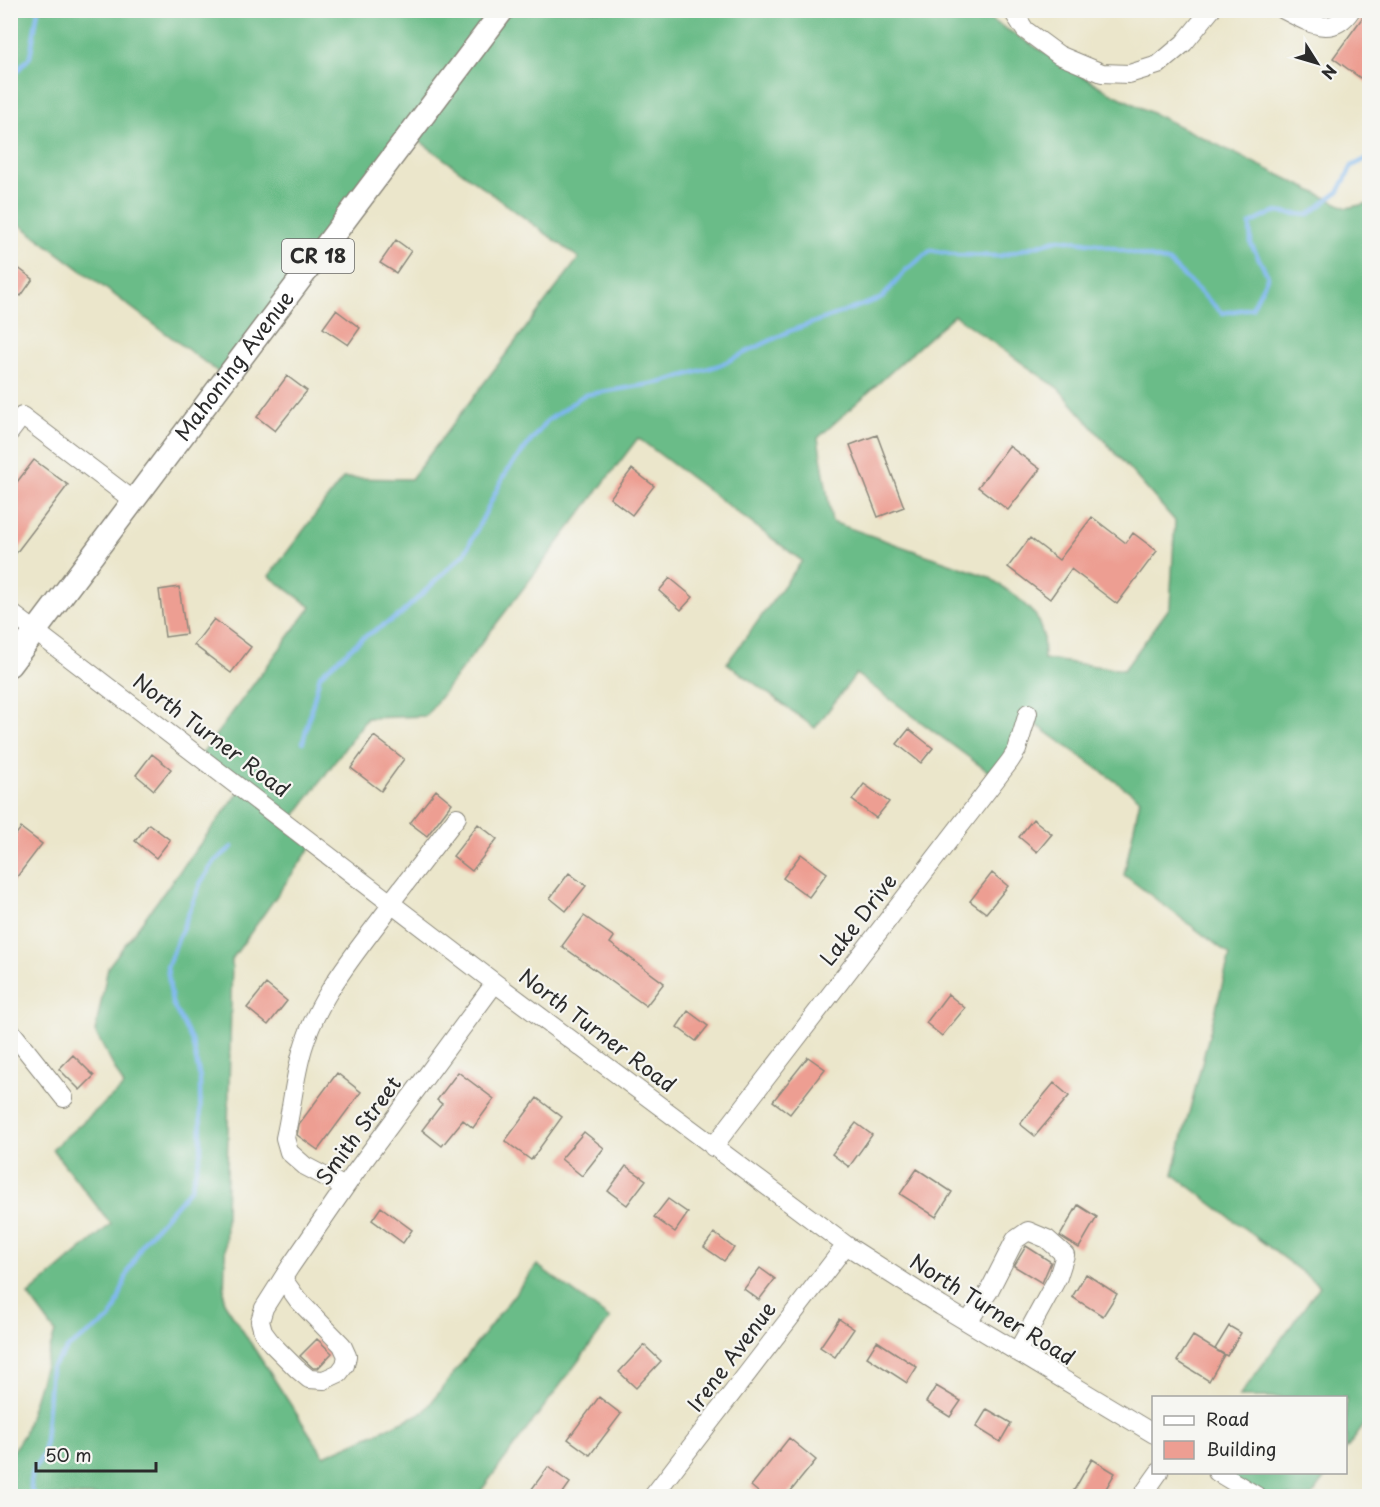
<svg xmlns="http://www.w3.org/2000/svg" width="1380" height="1507" viewBox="0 0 1380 1507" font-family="'Playpen Sans',sans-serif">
  <rect width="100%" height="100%" fill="#f6f6f2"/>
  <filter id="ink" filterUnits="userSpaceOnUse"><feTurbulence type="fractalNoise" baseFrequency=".0167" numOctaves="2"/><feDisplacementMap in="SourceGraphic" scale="12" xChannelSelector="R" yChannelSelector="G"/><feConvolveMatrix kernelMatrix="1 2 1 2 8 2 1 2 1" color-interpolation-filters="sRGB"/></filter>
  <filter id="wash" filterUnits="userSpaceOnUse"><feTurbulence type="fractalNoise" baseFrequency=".008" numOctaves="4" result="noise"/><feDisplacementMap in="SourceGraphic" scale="24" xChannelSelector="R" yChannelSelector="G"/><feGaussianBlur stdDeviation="1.35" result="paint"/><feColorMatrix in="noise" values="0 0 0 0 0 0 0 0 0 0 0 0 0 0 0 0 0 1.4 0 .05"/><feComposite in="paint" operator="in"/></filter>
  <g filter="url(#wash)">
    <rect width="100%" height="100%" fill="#ebe6cb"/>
    <path fill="#6abc88" stroke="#4a745a" stroke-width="1.5" fill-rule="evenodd" d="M 11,10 L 977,11 L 1107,91 L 1347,208 L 1369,203 L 1370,1417 L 1346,1450 L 1346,1398 L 1239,1397 L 1320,1286 L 1173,1174 L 1230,955 L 1124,875 L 1140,799 L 1027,718 L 997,778 L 856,674 L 815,728 L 727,663 L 802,561 L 638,438 L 426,716 L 367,718 L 289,824 L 314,843 L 232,959 L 224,1302 L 324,1456 L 424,1412 L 537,1265 L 610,1319 L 477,1496 L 11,1496 L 11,1454 L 24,1434 L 55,1332 L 28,1295 L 111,1224 L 52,1149 L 124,1086 L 95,1032 L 108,967 L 242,788 L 200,756 L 311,607 L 269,576 L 343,478 L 411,479 L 579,258 L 410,134 L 226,378 L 11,218 ZM 954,315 L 1059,389 L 1175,521 L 1170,607 L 1124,670 L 1044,659 L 1043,635 L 1036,616 L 1018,598 L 989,577 L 832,522 L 818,438 Z
      M 1217,1473 L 1329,1473 L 1312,1496 L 1257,1496 Z"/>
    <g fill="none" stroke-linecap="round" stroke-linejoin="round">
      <path stroke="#7eb7ef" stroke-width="4.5" d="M 10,72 L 16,72 L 30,57 L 38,10
        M 303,742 L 320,675 L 364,637 L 400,615 L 465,553 L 506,472 L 547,421 L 584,395 L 663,382 L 720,365 L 790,331 L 882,298 L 906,270 L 931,250 L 956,255 L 1000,256 L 1060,239 L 1097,244 L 1169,262 L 1222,313 L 1252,308 L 1268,276 L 1251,244 L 1250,224 L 1274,212 L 1308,215 L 1339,191 L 1352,166 L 1370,157
        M 36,1496 L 31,1489 L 31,1473 L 44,1454 L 51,1368 L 69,1347 L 110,1319 L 115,1310 L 128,1272 L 144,1241 L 191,1188 L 201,1151 L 200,1078 L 192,1041 L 172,1003 L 167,967 L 201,882 L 215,861 L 232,847"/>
    </g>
    <g id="blocks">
      <path fill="#ed9e92" d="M 1368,10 L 1370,10 L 1370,85 L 1333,58 Z
        M 396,240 L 411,251 L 396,273 L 380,263 Z
        M 10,262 L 33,279 L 21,296 L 10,288 Z
        M 336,310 L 360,328 L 348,345 L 323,328 Z
        M 287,376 L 307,391 L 275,431 L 257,417 Z
        M 877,435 L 904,507 L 878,517 L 850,445 Z
        M 1009,446 L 1040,469 L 1008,510 L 978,487 Z
        M 34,460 L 68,485 L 10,561 L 10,491 Z
        M 632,469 L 654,486 L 632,515 L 610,498 Z
        M 1092,517 L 1126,543 L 1133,533 L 1157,551 L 1117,604 L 1071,569 L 1050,599 L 1008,567 L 1030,538 L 1059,560 Z
        M 670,578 L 693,597 L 681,610 L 659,591 Z
        M 179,587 L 186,634 L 165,637 L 159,590 Z
        M 214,619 L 251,647 L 231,673 L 194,645 Z
        M 909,729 L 933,748 L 921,763 L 897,744 Z
        M 374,736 L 404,759 L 381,791 L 351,768 Z
        M 152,754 L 171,769 L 154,790 L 136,775 Z
        M 864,784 L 889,802 L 876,818 L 852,800 Z
        M 436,790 L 452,803 L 427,836 L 410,823 Z
        M 1033,819 L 1052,834 L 1037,852 L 1019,837 Z
        M 149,824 L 170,840 L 156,858 L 135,841 Z
        M 478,824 L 497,839 L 472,871 L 453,856 Z
        M 21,828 L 42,844 L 10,886 L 10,842 Z
        M 801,854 L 827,873 L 809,897 L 783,878 Z
        M 569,873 L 586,886 L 566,911 L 550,898 Z
        M 992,873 L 1008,886 L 986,913 L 970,901 Z
        M 584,916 L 614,937 L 610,943 L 664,983 L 646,1006 L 562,946 Z
        M 266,984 L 287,1001 L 268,1025 L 247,1008 Z
        M 948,994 L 965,1008 L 942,1036 L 926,1023 Z
        M 688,1011 L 708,1026 L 696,1041 L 677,1027 Z
        M 73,1055 L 94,1076 L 80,1090 L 59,1069 Z
        M 808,1057 L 825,1069 L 790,1114 L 773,1101 Z
        M 458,1072 L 494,1099 L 473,1128 L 463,1120 L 442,1146 L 422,1130 L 442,1104 L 437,1100 Z
        M 337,1073 L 361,1092 L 318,1150 L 297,1135 L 299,1124 Z
        M 1054,1083 L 1069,1096 L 1035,1136 L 1020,1124 Z
        M 537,1098 L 562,1117 L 531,1160 L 505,1141 Z
        M 856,1123 L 872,1135 L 849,1167 L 832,1154 Z
        M 584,1132 L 604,1148 L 582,1176 L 561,1159 Z
        M 626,1166 L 646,1180 L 627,1205 L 608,1191 Z
        M 917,1169 L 952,1192 L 936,1217 L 900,1194 Z
        M 668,1199 L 688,1213 L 675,1232 L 654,1217 Z
        M 1078,1205 L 1097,1217 L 1079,1248 L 1060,1236 Z
        M 381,1207 L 412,1230 L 403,1243 L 372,1220 Z
        M 714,1233 L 734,1248 L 724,1261 L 704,1247 Z
        M 1026,1246 L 1051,1262 L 1042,1283 L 1014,1266 Z
        M 760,1268 L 775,1279 L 759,1300 L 744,1289 Z
        M 1086,1274 L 1117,1294 L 1103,1316 L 1072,1297 Z
        M 839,1319 L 854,1329 L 835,1357 L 820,1347 Z
        M 1229,1326 L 1241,1333 L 1227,1356 L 1215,1349 Z
        M 1193,1336 L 1224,1355 L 1209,1381 L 1177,1361 Z
        M 317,1339 L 332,1353 L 318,1368 L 313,1368 L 300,1356 Z
        M 877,1341 L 917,1367 L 907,1383 L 867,1357 Z
        M 644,1345 L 661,1361 L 636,1388 L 619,1372 Z
        M 936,1386 L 961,1401 L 950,1417 L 926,1402 Z
        M 599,1397 L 621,1414 L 590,1455 L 568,1439 Z
        M 987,1409 L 1011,1423 L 1000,1442 L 976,1427 Z
        M 789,1438 L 816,1460 L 786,1497 L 764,1497 L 751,1486 Z
        M 1092,1459 L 1115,1473 L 1101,1497 L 1070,1497 Z
        M 548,1467 L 570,1483 L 560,1497 L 526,1497 Z"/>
    </g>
  </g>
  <g filter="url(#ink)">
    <use href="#blocks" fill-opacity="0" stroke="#8b887b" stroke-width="1.5"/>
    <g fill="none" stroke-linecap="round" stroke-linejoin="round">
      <g stroke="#8b887b" stroke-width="20">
        <path id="minor" d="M 1012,10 L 1025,30 L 1059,55 L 1102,73 L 1129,74 L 1158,65 L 1184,43 L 1211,10
          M 1284,10 C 1308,22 1332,39 1351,10
          M 10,432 L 22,416 L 134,501
          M 10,612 L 495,983 L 846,1245 L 941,1306 L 1154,1434
          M 391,902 L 457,817
          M 10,1030 L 64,1098
          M 713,1147 L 1010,761 L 1017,750 L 1028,713
          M 345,1187 L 305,1166 L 289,1152 L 285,1138 C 292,1108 294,1078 303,1048 C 319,994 360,948 392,904
          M 283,1279 L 298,1300 L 342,1345 L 347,1356 L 345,1365 L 339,1373 L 324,1380 L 309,1379 L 297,1369 L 272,1344 L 263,1332 L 260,1321 L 264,1308 L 290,1267 L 354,1174 L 495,983
          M 968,1322 L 989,1291 L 1015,1240 L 1028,1231 L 1047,1239 L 1065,1255 L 1058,1277 L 1017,1352
          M 1217,1472 L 1257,1496
          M 653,1496 L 846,1245
          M 1142,1496 L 1159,1472"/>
      </g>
      <g stroke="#8b887b" stroke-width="25">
        <g id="major">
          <path id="s1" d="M 10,665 L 503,10"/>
        </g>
      </g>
      <use href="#minor" stroke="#fff" stroke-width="18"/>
      <use href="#major" stroke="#fff" stroke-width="22"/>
    </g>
  </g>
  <g text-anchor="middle" stroke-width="4.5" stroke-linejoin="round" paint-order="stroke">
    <rect fill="#f6f6f2" stroke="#686867" stroke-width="1.5" x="282" y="239" width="72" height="34" rx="4.5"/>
    <g font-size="20" font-weight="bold" fill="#2b2b2b">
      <text x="318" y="263">CR 18</text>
    </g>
    <g font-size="21" fill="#2b2b2b" stroke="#f6f6f2">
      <text dy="7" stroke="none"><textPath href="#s1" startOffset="374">Mahoning Avenue</textPath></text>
      <text transform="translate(211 736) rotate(37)" y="7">North Turner Road</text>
      <text transform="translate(859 920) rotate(-52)" y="7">Lake Drive</text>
      <text transform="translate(597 1031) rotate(37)" y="7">North Turner Road</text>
      <text transform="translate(359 1131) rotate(-54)" y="7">Smith Street</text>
      <text transform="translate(992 1310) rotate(32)" y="7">North Turner Road</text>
      <text transform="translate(732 1357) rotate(-53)" y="7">Irene Avenue</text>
    </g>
  </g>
  <rect width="1380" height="1507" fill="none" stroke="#f6f6f2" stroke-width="36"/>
  <rect x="1152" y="1396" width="195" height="78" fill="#f6f6f2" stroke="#a5a5a2" stroke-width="1.5"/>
  <rect x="1164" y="1416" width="30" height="9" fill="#ffffff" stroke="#a5a5a2" stroke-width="1.5"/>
  <text x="1206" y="1426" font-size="18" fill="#2b2b2b">Road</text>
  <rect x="1164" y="1441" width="30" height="18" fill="#ed9e92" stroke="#a5a5a2" stroke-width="1.5"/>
  <text x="1206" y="1456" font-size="18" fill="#2b2b2b">Building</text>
  <g transform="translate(1317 63) rotate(127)" stroke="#f6f6f2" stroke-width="4.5" paint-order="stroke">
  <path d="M0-4.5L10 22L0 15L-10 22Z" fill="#2b2b2b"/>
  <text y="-9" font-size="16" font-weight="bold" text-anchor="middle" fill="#2b2b2b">N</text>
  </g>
  <path d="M36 1462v9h120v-9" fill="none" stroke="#2b2b2b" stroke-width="3"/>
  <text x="45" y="1462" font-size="18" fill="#2b2b2b" stroke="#f6f6f2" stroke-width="4.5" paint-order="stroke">50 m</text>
</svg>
